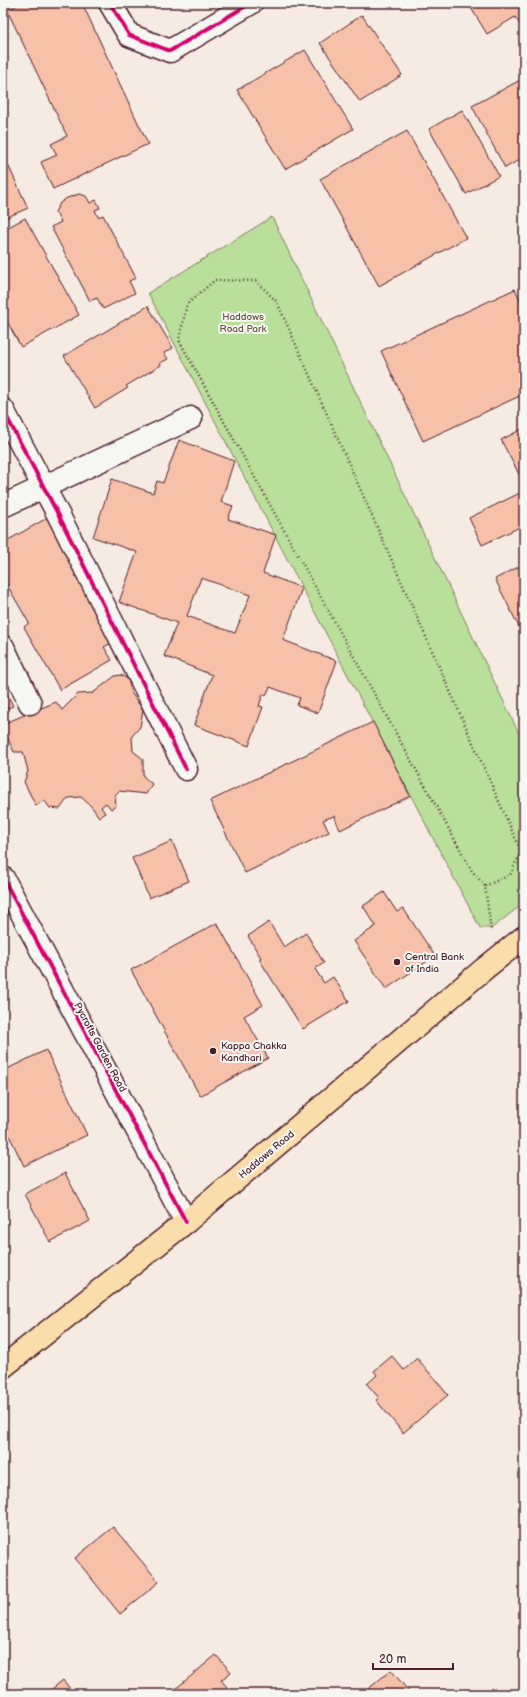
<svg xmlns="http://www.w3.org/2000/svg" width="527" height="1697" viewBox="0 0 527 1697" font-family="'Balsamiq Sans',sans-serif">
  <rect width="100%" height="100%" fill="#f6ebe3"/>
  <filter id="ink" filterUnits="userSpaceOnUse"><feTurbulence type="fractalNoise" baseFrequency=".025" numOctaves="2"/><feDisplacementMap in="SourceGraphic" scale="8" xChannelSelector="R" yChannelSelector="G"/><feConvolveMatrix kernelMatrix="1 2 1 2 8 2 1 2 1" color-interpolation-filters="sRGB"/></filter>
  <g filter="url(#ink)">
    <path fill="#b9df9b" stroke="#827f63" d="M 272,217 L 524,744 L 524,903 L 492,928 L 480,928 L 148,293 Z"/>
    <path fill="#f6c0a9" stroke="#4a1f2b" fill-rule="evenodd" d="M 21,3 L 82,3 L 148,144 L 53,189 L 41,162 L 57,155 L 51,144 L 67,136 L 7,10 Z
      M 468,3 L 524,3 L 524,31 L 515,17 L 487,34 Z
      M 362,15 L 402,75 L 360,102 L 320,43 Z
      M 305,50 L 353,129 L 285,169 L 237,90 Z
      M 524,78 L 524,165 L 521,159 L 505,168 L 472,106 Z
      M 462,110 L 499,176 L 466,194 L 429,129 Z
      M 407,131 L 466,238 L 379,286 L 320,179 Z
      M 3,154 L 28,208 L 3,219 Z
      M 79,194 L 86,196 L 90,203 L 96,200 L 100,208 L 95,210 L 98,217 L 103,215 L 136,278 L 129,281 L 135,293 L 103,309 L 97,298 L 90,301 L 51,227 L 61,222 L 55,212 L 60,203 L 67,198 Z
      M 25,218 L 79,315 L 21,347 L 3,314 L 3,230 Z
      M 515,289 L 524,308 L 524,394 L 423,441 L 381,351 Z
      M 148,306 L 173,348 L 164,353 L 168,359 L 160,363 L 161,365 L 126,386 L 128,388 L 95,408 L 64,356 Z
      M 524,428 L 524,474 L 520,476 L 501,440 Z
      M 179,440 L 234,461 L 221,502 L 233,506 L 228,519 L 276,535 L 263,573 L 302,588 L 283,640 L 337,661 L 318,713 L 297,705 L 300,698 L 270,687 L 266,695 L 263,694 L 259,706 L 263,707 L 249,746 L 194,725 L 212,675 L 164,656 L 177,623 L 119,602 L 137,552 L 93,537 L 112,479 L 153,493 L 157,481 L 163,483 ZM 201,578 L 250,595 L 235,633 L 187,616 Z
      M 524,491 L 524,525 L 482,545 L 469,518 Z
      M 47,518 L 109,625 L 113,642 L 104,647 L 112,660 L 60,690 L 24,627 L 29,623 L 3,578 L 3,543 Z
      M 524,564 L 524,627 L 520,629 L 495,579 Z
      M 121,675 L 128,679 L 132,694 L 143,710 L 140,727 L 132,736 L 133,751 L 143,759 L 143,776 L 152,784 L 146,794 L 119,791 L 115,795 L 116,806 L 111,809 L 106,803 L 101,807 L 105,813 L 99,817 L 91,806 L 81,797 L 68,798 L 60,809 L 50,808 L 44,800 L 36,806 L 24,782 L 28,771 L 23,752 L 14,752 L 4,730 L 5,723 L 56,702 L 62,710 L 78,694 L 93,693 L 115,676 Z
      M 3,685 L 13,706 L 3,710 Z
      M 373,722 L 410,796 L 340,830 L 334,816 L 323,820 L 329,832 L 245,873 L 210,801 Z
      M 172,841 L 189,881 L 149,898 L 132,858 Z
      M 384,892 L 397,912 L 403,908 L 435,956 L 386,989 L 354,941 L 376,926 L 363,906 Z
      M 269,922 L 284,947 L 306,933 L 324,963 L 315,969 L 324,983 L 333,977 L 349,1001 L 303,1029 L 259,959 L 261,958 L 248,936 Z
      M 217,923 L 263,1005 L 244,1016 L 268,1058 L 200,1096 L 131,970 Z
      M 46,1050 L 87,1135 L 24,1166 L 3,1123 L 3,1071 Z
      M 65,1173 L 90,1221 L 50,1242 L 25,1194 Z
      M 392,1356 L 404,1370 L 417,1358 L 448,1395 L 403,1433 L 376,1400 L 379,1398 L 367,1384 L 377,1375 L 374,1371 Z
      M 113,1527 L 159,1582 L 120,1614 L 75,1558 Z
      M 216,1655 L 231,1672 L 221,1680 L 233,1694 L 175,1694 L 173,1691 Z
      M 391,1670 L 411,1694 L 362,1694 Z
      M 63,1680 L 74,1694 L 46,1694 Z"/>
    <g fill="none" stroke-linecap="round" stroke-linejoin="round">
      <g stroke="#4a1f2b" stroke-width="25">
        <path id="street" d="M 110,3 L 129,35 L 170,51 L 251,3
          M 3,410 L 59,516 L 186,769
          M 3,506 L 191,418
          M 3,647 L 30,703
          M 3,878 L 186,1222"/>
      </g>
      <g stroke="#4a1f2b" stroke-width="25">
        <path id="primary" d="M 3,1367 L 186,1222 L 484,969 L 524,937"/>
      </g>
      <path stroke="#4a1f2b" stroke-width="2.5" stroke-dasharray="1 3" stroke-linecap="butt" d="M 485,886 L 510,875 L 521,851 L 277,302 L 256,281 L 215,280 L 187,304 L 179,340 L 472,871 L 485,886 L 491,931"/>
      <use href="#street" stroke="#f6f6f2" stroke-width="22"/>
      <use href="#primary" stroke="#fbddab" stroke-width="22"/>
      <g stroke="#f6f6f2" stroke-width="6">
        <path id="cycleway" d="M 110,3 L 129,35 L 170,51 L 251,3
          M 3,410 L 59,516 L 186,769
          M 3,878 L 186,1222"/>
      </g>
      <use href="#cycleway" stroke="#d6006c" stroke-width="4"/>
    </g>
  </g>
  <g fill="#4a1f2b" stroke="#f6f6f2" stroke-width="1.5">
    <circle cx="397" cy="962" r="4"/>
    <circle cx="213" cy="1051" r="4"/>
  </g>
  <g text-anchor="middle" stroke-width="4" stroke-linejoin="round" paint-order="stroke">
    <g font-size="10" fill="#664f47" stroke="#f6f6f2">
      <text x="243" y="320">Haddows<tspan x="243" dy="12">Road Park</tspan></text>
    </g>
    <g font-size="10" fill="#4a1f2b" stroke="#f6f6f2" text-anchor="start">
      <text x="405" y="960">Central Bank<tspan x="405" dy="12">of India</tspan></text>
      <text x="221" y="1049">Kappa Chakka<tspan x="221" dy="12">Kandhari</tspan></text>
    </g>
    <g font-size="10" fill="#4a1f2b" stroke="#f6f6f2">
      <text transform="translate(101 1047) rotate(62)" y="4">Pycrofts Garden Road</text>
      <text transform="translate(266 1154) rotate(-40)" y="4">Haddows Road</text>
    </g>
  </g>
  <rect width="527" height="1697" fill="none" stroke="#f6f6f2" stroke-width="16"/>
  <rect x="8" y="8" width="511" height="1681" fill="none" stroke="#4a1f2b" stroke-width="1.5" filter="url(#ink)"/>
  <path d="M373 1663v6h80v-6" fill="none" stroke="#4a1f2b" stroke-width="2"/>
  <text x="379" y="1663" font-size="12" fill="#4a1f2b" stroke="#f6f6f2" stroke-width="3" paint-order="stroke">20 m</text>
</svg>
